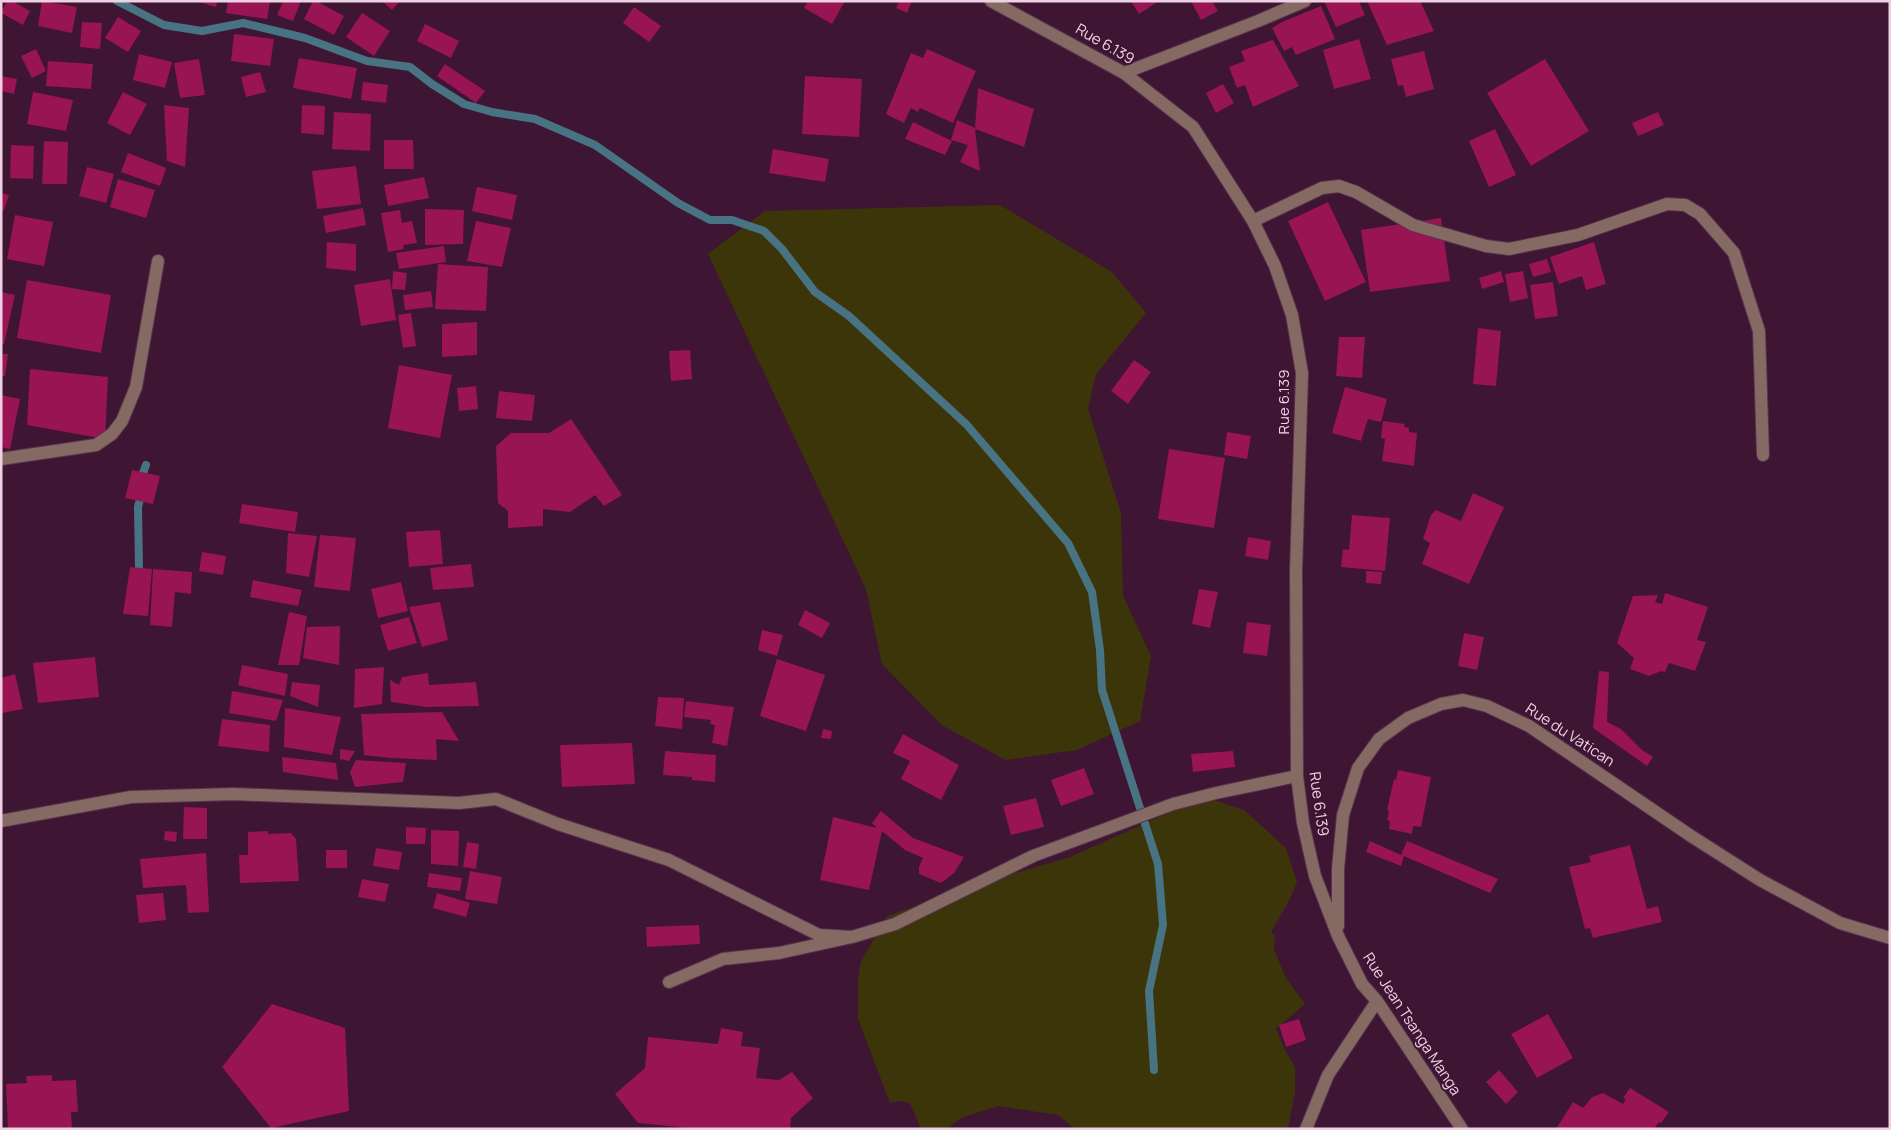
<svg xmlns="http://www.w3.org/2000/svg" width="1891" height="1130" viewBox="0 0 1891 1130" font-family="Manrope,sans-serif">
  <rect width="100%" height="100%" fill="#3e1533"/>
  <path fill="#3c3509" d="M 1000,205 L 1112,272 L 1146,313 L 1096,374 L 1088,409 L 1121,513 L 1123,596 L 1151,656 L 1140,721 L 1077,750 L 1006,760 L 943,726 L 882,664 L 866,589 L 708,254 L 765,211 Z
    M 1199,799 L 1214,800 L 1244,810 L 1286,848 L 1297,882 L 1290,899 L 1271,932 L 1275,936 L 1274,949 L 1285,976 L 1305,1004 L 1276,1029 L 1286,1052 L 1295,1067 L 1295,1092 L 1288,1129 L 1075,1129 L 1058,1115 L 998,1106 L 961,1118 L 947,1129 L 921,1129 L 910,1103 L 900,1101 L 890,1103 L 858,1019 L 858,979 L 861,961 L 887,916 L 989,881 L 1070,857 Z"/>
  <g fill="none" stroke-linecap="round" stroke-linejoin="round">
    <path stroke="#487383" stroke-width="8" d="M 117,1 L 164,25 L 202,31 L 243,23 L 305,38 L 367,61 L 410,67 L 432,84 L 464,104 L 492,112 L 535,119 L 595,145 L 678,203 L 710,220 L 732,220 L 764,231 L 782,249 L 815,292 L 849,316 L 967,425 L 1068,543 L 1092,592 L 1100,650 L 1102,690 L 1158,864 L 1163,925 L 1149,991 L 1154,1070
      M 139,568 L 138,507 L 143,487 L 143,473 L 146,465"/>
  </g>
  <path fill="#981453" d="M 7,1 L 12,1 L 30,11 L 23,25 L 1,13 Z
    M 42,1 L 77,7 L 72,33 L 38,26 Z
    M 196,1 L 217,1 L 216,7 Z
    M 228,1 L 270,1 L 267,19 L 226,13 Z
    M 283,1 L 301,1 L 293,21 L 277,15 Z
    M 313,1 L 316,1 L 344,16 L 334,35 L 304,19 Z
    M 382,1 L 400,1 L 392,10 Z
    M 808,1 L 845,1 L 832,24 L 804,8 Z
    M 899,1 L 912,1 L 907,13 L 896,8 Z
    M 1131,1 L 1159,1 L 1139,14 Z
    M 1191,1 L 1212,1 L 1218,11 L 1201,20 Z
    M 1324,1 L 1359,1 L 1365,15 L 1336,27 Z
    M 1367,1 L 1420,1 L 1434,31 L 1387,45 Z
    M 1321,6 L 1335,39 L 1296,55 L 1292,47 L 1284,51 L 1272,28 L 1282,22 Z
    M 634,7 L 661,26 L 649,42 L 623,23 Z
    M 362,13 L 390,31 L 374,56 L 346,37 Z
    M 118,17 L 141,31 L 128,52 L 105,38 Z
    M 82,22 L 102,23 L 100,49 L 80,47 Z
    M 425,24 L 459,41 L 451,58 L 417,41 Z
    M 234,34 L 274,39 L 270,66 L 231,61 Z
    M 1359,39 L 1371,79 L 1334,89 L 1323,50 Z
    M 1273,40 L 1299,86 L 1253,107 L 1245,85 L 1237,88 L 1229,67 L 1245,61 L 1241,51 Z
    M 36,49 L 46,71 L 32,78 L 21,56 Z
    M 927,49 L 976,71 L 953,123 L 920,108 L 918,112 L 911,108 L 904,123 L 886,114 L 911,53 L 923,58 Z
    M 1424,51 L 1434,89 L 1406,97 L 1403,85 L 1398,86 L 1391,59 Z
    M 139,54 L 172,62 L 165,88 L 133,80 Z
    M 299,58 L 357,68 L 351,99 L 293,88 Z
    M 199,59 L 205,95 L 180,98 L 174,63 Z
    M 1545,59 L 1589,131 L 1531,166 L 1487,93 Z
    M 48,61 L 93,64 L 91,89 L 46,86 Z
    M 445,64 L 485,91 L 476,103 L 437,76 Z
    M 260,72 L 266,92 L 246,97 L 241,77 Z
    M 1,76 L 17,79 L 14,94 L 1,91 Z
    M 805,76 L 862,79 L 859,137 L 802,134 Z
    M 363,82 L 388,85 L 386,103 L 361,100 Z
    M 1223,84 L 1234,103 L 1216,113 L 1206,93 Z
    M 978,88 L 1034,109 L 1024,147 L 975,129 L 980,171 L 960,162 L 968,145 L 951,140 L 957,120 L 975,128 Z
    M 33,92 L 73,100 L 66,131 L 27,124 Z
    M 123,92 L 147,104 L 130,135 L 107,123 Z
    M 164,105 L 189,108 L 185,167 L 167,161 Z
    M 302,105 L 325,106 L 324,135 L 301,133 Z
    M 334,112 L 371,114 L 370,151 L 332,149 Z
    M 1658,112 L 1664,125 L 1638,136 L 1632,123 Z
    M 913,122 L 952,141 L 945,155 L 905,139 Z
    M 1495,129 L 1516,175 L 1489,187 L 1469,141 Z
    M 384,140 L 413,140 L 414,169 L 384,169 Z
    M 44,141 L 68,142 L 67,184 L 42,184 Z
    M 11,145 L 34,146 L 33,179 L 10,178 Z
    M 773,149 L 829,159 L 825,182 L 769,173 Z
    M 128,153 L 166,168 L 160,186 L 121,172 Z
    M 356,166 L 361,204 L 317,209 L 312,171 Z
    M 87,167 L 114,174 L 106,203 L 79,196 Z
    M 424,177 L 429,198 L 388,206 L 384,185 Z
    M 118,179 L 155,190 L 146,218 L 110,207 Z
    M 477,187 L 517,195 L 512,220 L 472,211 Z
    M 1,193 L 9,195 L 3,212 L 1,212 Z
    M 1328,202 L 1366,282 L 1325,301 L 1288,221 Z
    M 363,208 L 366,225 L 326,233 L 323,216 Z
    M 425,209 L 464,210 L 463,244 L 425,245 Z
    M 400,210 L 402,223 L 412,221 L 417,243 L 403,245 L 404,249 L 388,252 L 381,213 Z
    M 15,215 L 53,222 L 44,266 L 7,259 Z
    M 1441,218 L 1450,281 L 1370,292 L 1361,230 Z
    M 476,221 L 511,228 L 502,267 L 467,261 Z
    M 327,242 L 356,244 L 356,271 L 326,268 Z
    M 1594,242 L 1606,284 L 1586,290 L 1582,276 L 1559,284 L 1550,257 Z
    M 444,246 L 446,262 L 399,269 L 396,253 Z
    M 1547,259 L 1551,272 L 1533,277 L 1529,264 Z
    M 438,264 L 488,267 L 486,311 L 435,309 Z
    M 393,271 L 407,273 L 405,290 L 392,289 Z
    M 1501,271 L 1504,282 L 1482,289 L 1479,278 Z
    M 1523,271 L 1528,298 L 1510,302 L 1505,274 Z
    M 390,279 L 396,320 L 361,326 L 354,285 Z
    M 27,280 L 111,295 L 101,353 L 17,338 Z
    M 1553,282 L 1558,316 L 1535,319 L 1530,285 Z
    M 431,291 L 433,307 L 405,310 L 403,295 Z
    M 1,292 L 15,295 L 4,344 L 1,344 Z
    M 411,313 L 416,346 L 403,348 L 398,315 Z
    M 477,322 L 477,355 L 442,357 L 442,324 Z
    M 1478,328 L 1501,331 L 1496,386 L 1473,384 Z
    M 1339,337 L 1365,337 L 1362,378 L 1336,376 Z
    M 690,350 L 692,379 L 671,381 L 669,351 Z
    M 1,354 L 8,354 L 5,376 L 1,376 Z
    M 1134,360 L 1151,372 L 1128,404 L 1111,391 Z
    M 399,365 L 452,375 L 440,438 L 388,428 Z
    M 30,369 L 108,377 L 105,439 L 27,425 Z
    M 476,386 L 478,409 L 459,411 L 457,388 Z
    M 1345,387 L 1387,399 L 1381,422 L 1368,419 L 1361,441 L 1332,433 Z
    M 499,391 L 535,395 L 532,421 L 496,418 Z
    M 1,395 L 20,399 L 10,449 L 1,447 Z
    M 571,419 L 622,495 L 604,506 L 595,495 L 570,512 L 543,509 L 543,526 L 508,528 L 508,511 L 498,503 L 496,446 L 511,433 L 549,433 Z
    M 1383,421 L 1405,424 L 1404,427 L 1409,428 L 1409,432 L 1417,433 L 1414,466 L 1382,461 L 1385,439 L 1381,438 Z
    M 1227,432 L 1251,436 L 1247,459 L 1224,455 Z
    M 1169,449 L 1225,458 L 1214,528 L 1158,519 Z
    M 132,470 L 160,476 L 153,504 L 125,498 Z
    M 1473,493 L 1504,507 L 1469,584 L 1422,564 L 1430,543 L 1423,539 L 1431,515 L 1436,510 L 1461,521 Z
    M 242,504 L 298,512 L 295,532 L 239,523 Z
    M 1352,515 L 1390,518 L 1385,571 L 1341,567 L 1343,549 L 1349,550 Z
    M 440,530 L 443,564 L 409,567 L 406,532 Z
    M 288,533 L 317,536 L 309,577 L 286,573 Z
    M 320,535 L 356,538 L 350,591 L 314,587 Z
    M 1248,537 L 1271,541 L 1268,560 L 1245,556 Z
    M 202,552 L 226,556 L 223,575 L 199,571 Z
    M 471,564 L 474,587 L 433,590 L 430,568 Z
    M 130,567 L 152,569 L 148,616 L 123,614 Z
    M 153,569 L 192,572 L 191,594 L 175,592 L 172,627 L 150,625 Z
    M 1366,571 L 1382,572 L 1381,584 L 1366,583 Z
    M 253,580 L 302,590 L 298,606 L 250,597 Z
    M 401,582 L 408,611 L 378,618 L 371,589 Z
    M 1199,589 L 1218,592 L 1210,628 L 1192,624 Z
    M 1665,593 L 1708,607 L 1697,640 L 1706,642 L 1695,671 L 1669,663 L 1665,672 L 1661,671 L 1649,676 L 1630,669 L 1634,658 L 1617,643 L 1633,596 L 1658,595 L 1655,602 L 1662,604 Z
    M 440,602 L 448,640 L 422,647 L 409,607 Z
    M 805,610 L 830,623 L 822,638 L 798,625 Z
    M 289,612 L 307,616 L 299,665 L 278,665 Z
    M 409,617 L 417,643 L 388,651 L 380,625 Z
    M 1247,622 L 1271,625 L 1267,656 L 1243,653 Z
    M 340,626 L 339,665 L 303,658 L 307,627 Z
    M 762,630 L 783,635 L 777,656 L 758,650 Z
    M 1464,633 L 1484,637 L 1477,670 L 1458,666 Z
    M 95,657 L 99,697 L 38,703 L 33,663 Z
    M 777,659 L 825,675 L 806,731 L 760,716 Z
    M 242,665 L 288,674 L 285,696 L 238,685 Z
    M 384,667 L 382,704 L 354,708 L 355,669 Z
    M 1599,671 L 1609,672 L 1607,722 L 1621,729 L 1642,750 L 1653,757 L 1647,766 L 1593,728 Z
    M 428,673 L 429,685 L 476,682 L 479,706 L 427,707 L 391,702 L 390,680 L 399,685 L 402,677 Z
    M 15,674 L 23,709 L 2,713 L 1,678 Z
    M 292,682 L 320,685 L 318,707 L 290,696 Z
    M 232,691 L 283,700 L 276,721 L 229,713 Z
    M 658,697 L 684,698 L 682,729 L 655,726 Z
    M 686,701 L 734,707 L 727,746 L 712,743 L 715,725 L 710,724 L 711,720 L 684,717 Z
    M 285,708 L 341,717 L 332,755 L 284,747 Z
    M 442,712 L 459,741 L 436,739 L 437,760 L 390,758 L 364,755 L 361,714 Z
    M 222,719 L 270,725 L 269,752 L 218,746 Z
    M 823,729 L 832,731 L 831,739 L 821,738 Z
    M 903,734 L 959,765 L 941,800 L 901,779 L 910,761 L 893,753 Z
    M 632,743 L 635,784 L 562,787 L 560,745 Z
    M 340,749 L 355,751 L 349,761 L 340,759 Z
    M 665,751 L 716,755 L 715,782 L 692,780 L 692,777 L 663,775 Z
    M 1233,751 L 1235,767 L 1193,772 L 1191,754 Z
    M 282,757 L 336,763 L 338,780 L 283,772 Z
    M 356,760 L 406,763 L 403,782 L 355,787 L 350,772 Z
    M 1084,768 L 1094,794 L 1061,806 L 1051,780 Z
    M 1398,770 L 1431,777 L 1421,827 L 1413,826 L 1412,834 L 1389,829 L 1390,821 L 1387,820 L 1389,811 L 1387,810 L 1394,779 L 1396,780 Z
    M 1036,798 L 1044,827 L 1011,835 L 1003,806 Z
    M 184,807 L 207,808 L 207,839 L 183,839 Z
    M 881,811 L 913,838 L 964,857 L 954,873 L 941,883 L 919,874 L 919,867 L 923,858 L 905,850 L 882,831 L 869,890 L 820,880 L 833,817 L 877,828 L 872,823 Z
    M 406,827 L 426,828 L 425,844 L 406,844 Z
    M 431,830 L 459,831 L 458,866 L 431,864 Z
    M 165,831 L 177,832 L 176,842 L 164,840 Z
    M 268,831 L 268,834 L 291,833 L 296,839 L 299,881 L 240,883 L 239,855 L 248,855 L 248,832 Z
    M 1370,841 L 1401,855 L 1407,841 L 1498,879 L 1490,893 L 1404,856 L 1401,866 L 1366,852 Z
    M 467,842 L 479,844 L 476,869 L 463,867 Z
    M 1630,845 L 1647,909 L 1658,906 L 1662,922 L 1593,938 L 1590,928 L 1585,929 L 1569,867 L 1591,862 L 1589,856 Z
    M 376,848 L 402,852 L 399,870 L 373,866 Z
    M 326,850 L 347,850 L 347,868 L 326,868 Z
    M 206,853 L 209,912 L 188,913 L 186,885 L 143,888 L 140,859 Z
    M 470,871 L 502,877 L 497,904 L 465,899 Z
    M 429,873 L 462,878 L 460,891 L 427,887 Z
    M 362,879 L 389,884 L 385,902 L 358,897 Z
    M 163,893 L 166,920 L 139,923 L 136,895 Z
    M 437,893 L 470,903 L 466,917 L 433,908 Z
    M 699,925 L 700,944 L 647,947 L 646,927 Z
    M 272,1004 L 345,1028 L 349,1111 L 271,1128 L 222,1067 Z
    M 1548,1014 L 1573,1058 L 1537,1078 L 1511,1034 Z
    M 1299,1019 L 1306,1040 L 1286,1047 L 1279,1025 Z
    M 721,1028 L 743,1032 L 741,1046 L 760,1048 L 756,1078 L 779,1080 L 792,1072 L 813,1098 L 791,1118 L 790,1129 L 699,1129 L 638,1123 L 615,1094 L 645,1068 L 648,1037 L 718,1044 Z
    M 1499,1070 L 1518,1092 L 1506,1104 L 1486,1082 Z
    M 52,1075 L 52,1081 L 76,1080 L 78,1112 L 71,1112 L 72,1129 L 8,1129 L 6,1084 L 27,1083 L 26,1076 Z
    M 1630,1088 L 1669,1112 L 1661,1123 L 1659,1122 L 1654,1129 L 1556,1129 L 1573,1102 L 1583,1108 L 1592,1097 L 1603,1093 L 1623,1104 L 1626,1099 L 1623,1098 Z"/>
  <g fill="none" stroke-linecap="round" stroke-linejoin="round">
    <g stroke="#5a334f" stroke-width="14">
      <path id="minor" d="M 991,1 L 1124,73 L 1193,127 L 1253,221 L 1275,266 L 1292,315 L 1302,373 L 1296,571 L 1297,776 L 1303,823 L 1315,876 L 1338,936 L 1362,984 L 1377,1001 L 1462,1129
        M 1124,73 L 1258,21 L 1305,1
        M 1253,221 L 1322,188 L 1339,186 L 1356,192 L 1413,225 L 1486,246 L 1509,249 L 1578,235 L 1667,204 L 1685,205 L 1700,214 L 1734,253 L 1759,331 L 1763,455
        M 1,459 L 96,445 L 112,434 L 122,421 L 136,387 L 158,261
        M 1,821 L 131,797 L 234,794 L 459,803 L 496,799 L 558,824 L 669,860 L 819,935 L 852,937
        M 1338,926 L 1338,869 L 1343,815 L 1358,768 L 1379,739 L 1408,718 L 1441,704 L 1463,700 L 1487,706 L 1529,726 L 1691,836 L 1760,880 L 1840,923 L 1890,938
        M 669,982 L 723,959 L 779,953 L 852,937 L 895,924 L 1033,856 L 1173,804 L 1216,793 L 1297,776
        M 1306,1129 L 1328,1075 L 1377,1001"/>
    </g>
    <use href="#minor" stroke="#846a62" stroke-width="12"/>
  </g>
  <g text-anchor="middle" stroke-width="4" stroke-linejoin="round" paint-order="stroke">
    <g font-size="15" fill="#edd2e4" stroke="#3e1533">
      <text transform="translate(1105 44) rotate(30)" y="5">Rue 6.139</text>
      <text transform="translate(1284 402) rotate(-90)" y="5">Rue 6.139</text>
      <text transform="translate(1570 735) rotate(33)" y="5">Rue du Vatican</text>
      <text transform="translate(1319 804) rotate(82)" y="5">Rue 6.139</text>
      <text transform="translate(1412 1024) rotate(57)" y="5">Rue Jean Tsanga Manga</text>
    </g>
  </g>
  <rect width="1891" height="1130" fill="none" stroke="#edd2e4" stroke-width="5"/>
</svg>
